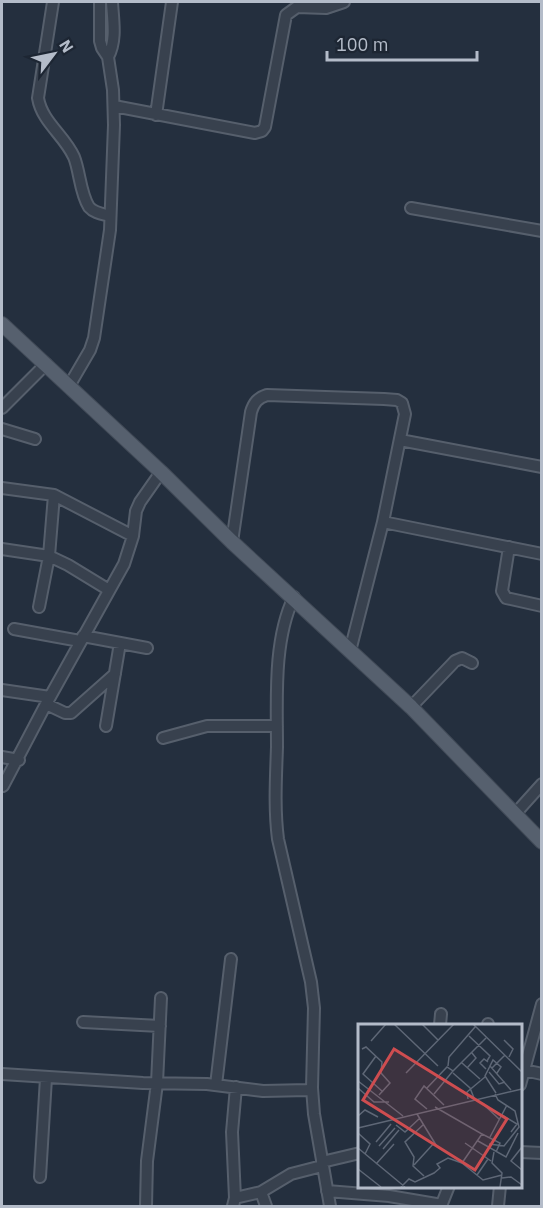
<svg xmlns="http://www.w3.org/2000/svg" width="543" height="1208" viewBox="0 0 543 1208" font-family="'IBM Plex Sans',sans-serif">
  <rect width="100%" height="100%" fill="#242f3e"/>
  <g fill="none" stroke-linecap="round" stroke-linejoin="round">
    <g stroke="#565f6c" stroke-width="14">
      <path id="minor" d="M 53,2 L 38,98 C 42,122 64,135 74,157 C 80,172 80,193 89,207 C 94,213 103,214 110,216
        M 108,57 C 117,40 113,20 112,2
        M 114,106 L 255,133 L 262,131 L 265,127 L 286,15 L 297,7 L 326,8 L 344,2
        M 156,115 L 172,2
        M 411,208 L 542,231
        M 69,386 L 90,350 L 94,338 L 110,230 L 114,125 L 113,90 L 108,57 L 102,48 L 100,41 L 100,2
        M 2,408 L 46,364
        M 2,429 L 35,439
        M 400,440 L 542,467
        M 2,488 L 54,495 L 133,536
        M 383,522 L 542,554
        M 232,542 L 251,412 C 254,402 258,398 267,395 L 384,399 L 397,400 L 402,403 L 405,414 L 383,522 L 350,651
        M 509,547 L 502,591 L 506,598 L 542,606
        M 2,549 L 49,556 L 68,565 L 109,590
        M 39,607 L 49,556 L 54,495
        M 14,629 L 80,641
        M 83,636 L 147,648
        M 2,690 L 50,697
        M 46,704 L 65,713 L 71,713 L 115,674
        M 411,707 L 455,661 L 462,658 L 472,663
        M 106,726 L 120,643
        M 163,738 L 207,726 L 277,726
        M 2,757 L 19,760
        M 3,786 L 46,704 L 124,564 L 133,536 L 136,511 L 140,502 L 161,472
        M 515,814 L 542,784
        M 83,1022 L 160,1026
        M 440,1025 L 441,1014
        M 488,1025 L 488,1024
        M 524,1070 L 542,1074
        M 2,1074 L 143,1083 L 207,1084 L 263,1091 L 308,1090 L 312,1088 L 314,1008 L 311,982 L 278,839 C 274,808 276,777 277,747 C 277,700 273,640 294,597
        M 216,1085 L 231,959
        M 520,1085 L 542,1004
        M 312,1088 L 314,1114 L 330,1206
        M 520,1152 L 542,1153
        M 322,1162 L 360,1153
        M 40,1177 L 46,1078
        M 327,1191 L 389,1196 L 442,1205
        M 261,1192 L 266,1206
        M 235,1198 L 261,1192 L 291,1174 L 322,1166
        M 146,1206 L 147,1161 L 157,1083 L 161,998
        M 233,1206 L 235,1198 L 232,1132 L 236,1087
        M 441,1206 L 449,1186
        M 498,1206 L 500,1186"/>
    </g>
    <g stroke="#414a57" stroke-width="16">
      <path id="major" d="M 2,324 L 161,472 L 232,542 L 411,707 L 542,842"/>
    </g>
    <use href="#minor" stroke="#38414e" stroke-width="10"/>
    <use href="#major" stroke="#56606e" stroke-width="14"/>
  </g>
  <g transform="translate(358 1024)">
    <rect width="164" height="164" fill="#242f3e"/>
    <path fill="none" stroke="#5e6776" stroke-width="1.5" d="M 36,0 L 80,42M 64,0 L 80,16M 115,0 L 164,48M 111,12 L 132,32 L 129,37M 146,16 L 155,25 L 151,33M 13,17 L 28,0M 4,25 L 8,23 L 24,38 L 23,49 L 32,59 L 21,71M 18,32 L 5,50 L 25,68M 104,39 L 122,55M 90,42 L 91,33 L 117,3M 132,42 L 127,52 L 138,69M 109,44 L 118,34 L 114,29M 134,44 L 147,31M 128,45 L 122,39 L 126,35 L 130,38M 95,47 L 128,14M 131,48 L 141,60 L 147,58M 48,49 L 96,0M 95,49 L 112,64 L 116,74M 139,49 L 143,43 L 135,36 L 132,42 L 153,66M 0,57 L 45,92M 0,64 L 16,78 L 31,78M 69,64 L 89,43 L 95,47 L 76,70M 110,75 L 109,68 L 127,53M 124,79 L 141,95M 69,85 L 57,75 L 66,62 L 86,81M 59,90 L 78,121M 144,91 L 159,100 L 153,108M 0,92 L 7,86 L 20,93M 38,101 L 47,108 L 62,94M 0,104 L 164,65M 0,109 L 12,120 L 7,130M 124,110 L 142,119 L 138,128M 132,113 L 149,81M 120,117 L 148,133 L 160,109M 18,118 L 33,100M 107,119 L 133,137M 131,120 L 146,122 L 161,103 L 157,87 L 140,76 L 137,70M 21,122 L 37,104M 164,123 L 153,137 L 164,146M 0,124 L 47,163M 25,125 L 41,106M 136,128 L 134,139 L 144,149 L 142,163M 104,139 L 125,156 L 144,151M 18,140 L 36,120M 56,141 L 77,118M 0,145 L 23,163M 119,151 L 130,135M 66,152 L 55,142 L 56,133 L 47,118 L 66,100M 144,154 L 153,153 L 164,161M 43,163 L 51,155 L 57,158 L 76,149 L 82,144 L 79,140 L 90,134 L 104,139 L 124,110 L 77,83"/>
    <path fill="#ce4d50" fill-opacity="0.15" stroke="#ce4d50" stroke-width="3" d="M 36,25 L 149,95 L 117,146 L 5,76 Z"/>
    <rect width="164" height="164" fill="none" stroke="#b4bcc9" stroke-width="3"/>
  </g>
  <rect width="543" height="1208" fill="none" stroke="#b4bcc9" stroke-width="6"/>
  <g transform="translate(54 54) rotate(58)" stroke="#1d2633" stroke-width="4.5" paint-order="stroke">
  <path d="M0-4.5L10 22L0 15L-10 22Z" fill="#b4bcc9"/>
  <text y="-9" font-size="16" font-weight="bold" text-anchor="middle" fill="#b4bcc9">N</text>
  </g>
  <path d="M327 51v9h150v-9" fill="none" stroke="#b4bcc9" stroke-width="3"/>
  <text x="336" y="51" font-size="18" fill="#b4bcc9" stroke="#1d2633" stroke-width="4.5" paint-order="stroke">100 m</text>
</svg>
